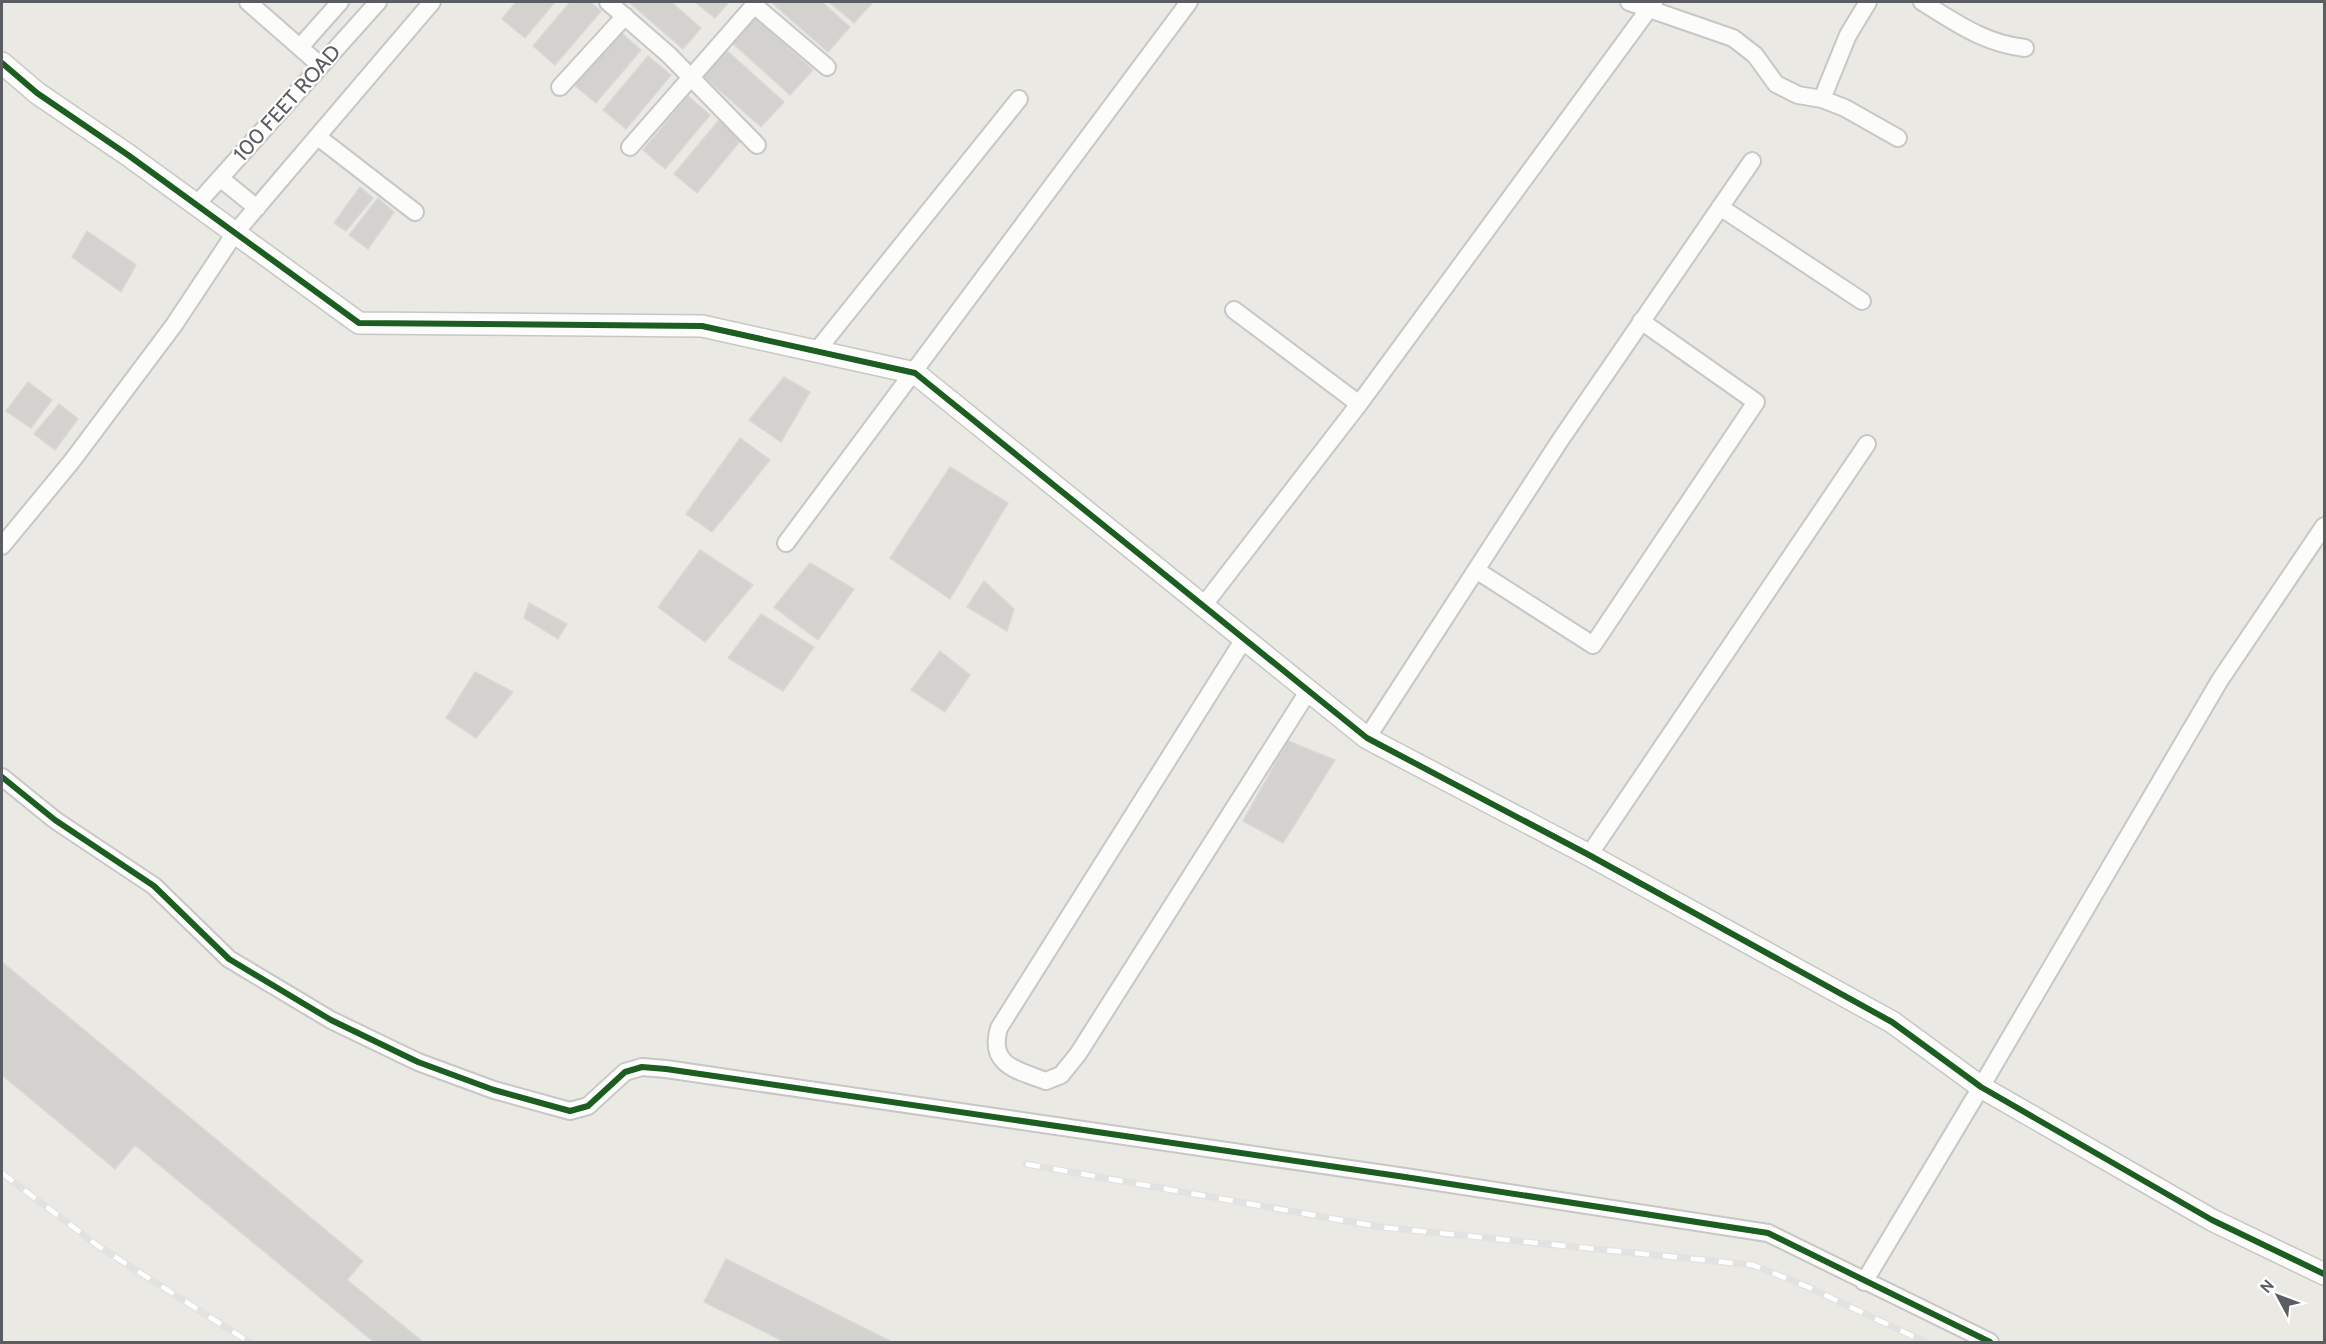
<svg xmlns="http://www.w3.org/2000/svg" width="2326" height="1344" viewBox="0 0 2326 1344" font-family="Cabin,sans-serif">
  <rect width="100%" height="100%" fill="#eae9e4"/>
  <path fill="#d3d2cf" stroke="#d9d8d4" stroke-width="1.5" d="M 516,2 L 555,2 L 525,38 L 502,19 Z
    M 570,2 L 590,2 L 601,11 L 555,65 L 533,46 Z
    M 629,2 L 671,2 L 701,28 L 683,49 Z
    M 695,2 L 729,2 L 715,18 Z
    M 771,2 L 822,2 L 850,27 L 828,52 Z
    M 829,2 L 873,2 L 854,23 Z
    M 753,16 L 813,70 L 790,95 L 730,41 Z
    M 618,30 L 641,50 L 596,103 L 573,84 Z
    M 724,48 L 784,102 L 761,127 L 701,74 Z
    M 648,56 L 671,75 L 626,129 L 603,110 Z
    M 688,96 L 710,115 L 665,169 L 643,150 Z
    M 719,120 L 742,139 L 697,193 L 674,174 Z
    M 360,187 L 373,198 L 346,231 L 334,223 Z
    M 378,198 L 394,212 L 368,249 L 349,235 Z
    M 87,231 L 136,265 L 121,292 L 72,257 Z
    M 784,377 L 810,392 L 781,442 L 749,420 Z
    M 28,382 L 52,400 L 31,428 L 6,411 Z
    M 59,404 L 78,419 L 55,450 L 34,434 Z
    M 740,438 L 770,460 L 712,532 L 686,514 Z
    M 950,467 L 1008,503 L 950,599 L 890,558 Z
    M 700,550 L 753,585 L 705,642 L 658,607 Z
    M 810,563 L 854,589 L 818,640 L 774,607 Z
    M 984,581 L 1014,609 L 1007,631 L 967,607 Z
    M 529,603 L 567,624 L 558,639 L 524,618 Z
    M 761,614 L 814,647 L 783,691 L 728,658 Z
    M 940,651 L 970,675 L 945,712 L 911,690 Z
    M 475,672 L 513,692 L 476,738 L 446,718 Z
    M 1288,741 L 1335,760 L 1283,843 L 1243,821 Z
    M 2,962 L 363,1261 L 347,1280 L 423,1342 L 374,1342 L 135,1145 L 115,1169 L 2,1075 Z
    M 726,1259 L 892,1342 L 785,1342 L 704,1302 Z"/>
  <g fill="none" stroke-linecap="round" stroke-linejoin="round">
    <g stroke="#c6c7c6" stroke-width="20">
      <path id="minor" d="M 248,2 L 321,66
        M 608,2 L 669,55 L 757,145
        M 1629,2 L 1733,38 L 1755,55 L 1776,84 L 1798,95 L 1822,99 L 1845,108 L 1898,138
        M 1922,2 C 1957,23 1983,43 2025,48
        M 754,5 L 827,67
        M 300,47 L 340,2
        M 560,87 L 625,16
        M 1822,99 L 1848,35 L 1868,2
        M 318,137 L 415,212
        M 630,147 L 757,2
        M 220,178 L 257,208
        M 196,205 L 378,2
        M 1720,207 L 1862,301
        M 1234,310 L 1359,404
        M 815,353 L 1019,99
        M 786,543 L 1189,2
        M 2,546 L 72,461 L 174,325 L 235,233 L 432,2
        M 1476,570 L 1593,645 L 1756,402 L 1641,321
        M 1203,606 L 1359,404 L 1654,2
        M 1244,639 L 999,1028 C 988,1065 1016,1070 1046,1081 L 1061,1075 L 1078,1054 L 1309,690
        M 1367,738 L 1561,439 L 1752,161
        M 2,777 L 55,820 L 154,886 L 229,959 L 331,1020 L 418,1062 L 494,1090 L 570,1111 L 588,1106 L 625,1072 L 642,1067 L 666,1069 L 1405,1177 L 1768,1233 L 1990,1342
        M 1589,855 L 1867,444
        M 1864,1282 L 1981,1087 L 2220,680 L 2324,526"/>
    </g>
    <g stroke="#c6c7c6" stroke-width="24">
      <path id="tertiary" d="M 2,63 L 37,93 L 128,155 L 359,323 L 702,326 L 915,373 L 1367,738 L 1589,855 L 1892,1022 L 1981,1087 L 2212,1220 L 2324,1274"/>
    </g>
    <use href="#minor" stroke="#fcfcfb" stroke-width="16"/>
    <use href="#tertiary" stroke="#fcfcfb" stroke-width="21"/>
    <g stroke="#e2e2e1" stroke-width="7">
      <path id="rail" d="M 1026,1164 L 1380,1227 L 1753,1265 L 1808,1287 L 1925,1342
        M 2,1173 L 98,1246 L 249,1342"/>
    </g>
    <use href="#rail" stroke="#fff" stroke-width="4.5" stroke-dasharray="14" stroke-linecap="butt"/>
    <g stroke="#fff" stroke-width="10">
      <path id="cycleway" d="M 2,63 L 37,93 L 128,155 L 359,323 L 702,326 L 915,373 L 1367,738 L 1589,855 L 1892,1022 L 1981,1087 L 2212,1220 L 2324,1274
        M 2,777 L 55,820 L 154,886 L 229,959 L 331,1020 L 418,1062 L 494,1090 L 570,1111 L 588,1106 L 625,1072 L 642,1067 L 666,1069 L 1405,1177 L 1768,1233 L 1990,1342"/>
    </g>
    <use href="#cycleway" stroke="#1b5e20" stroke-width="6"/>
  </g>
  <g text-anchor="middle" stroke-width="4.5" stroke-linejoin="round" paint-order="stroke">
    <g font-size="21" fill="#5a5d61" stroke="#fff">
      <text transform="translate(287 103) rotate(-48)" y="7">100 FEET ROAD</text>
    </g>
  </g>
  <rect width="2326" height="1344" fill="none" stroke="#5a5d61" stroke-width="6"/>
  <g transform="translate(2278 1296) rotate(311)" stroke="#ffffff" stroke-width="4.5" paint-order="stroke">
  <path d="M0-4.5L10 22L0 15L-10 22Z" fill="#5a5d61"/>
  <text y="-9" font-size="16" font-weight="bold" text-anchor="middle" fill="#5a5d61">N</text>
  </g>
</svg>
